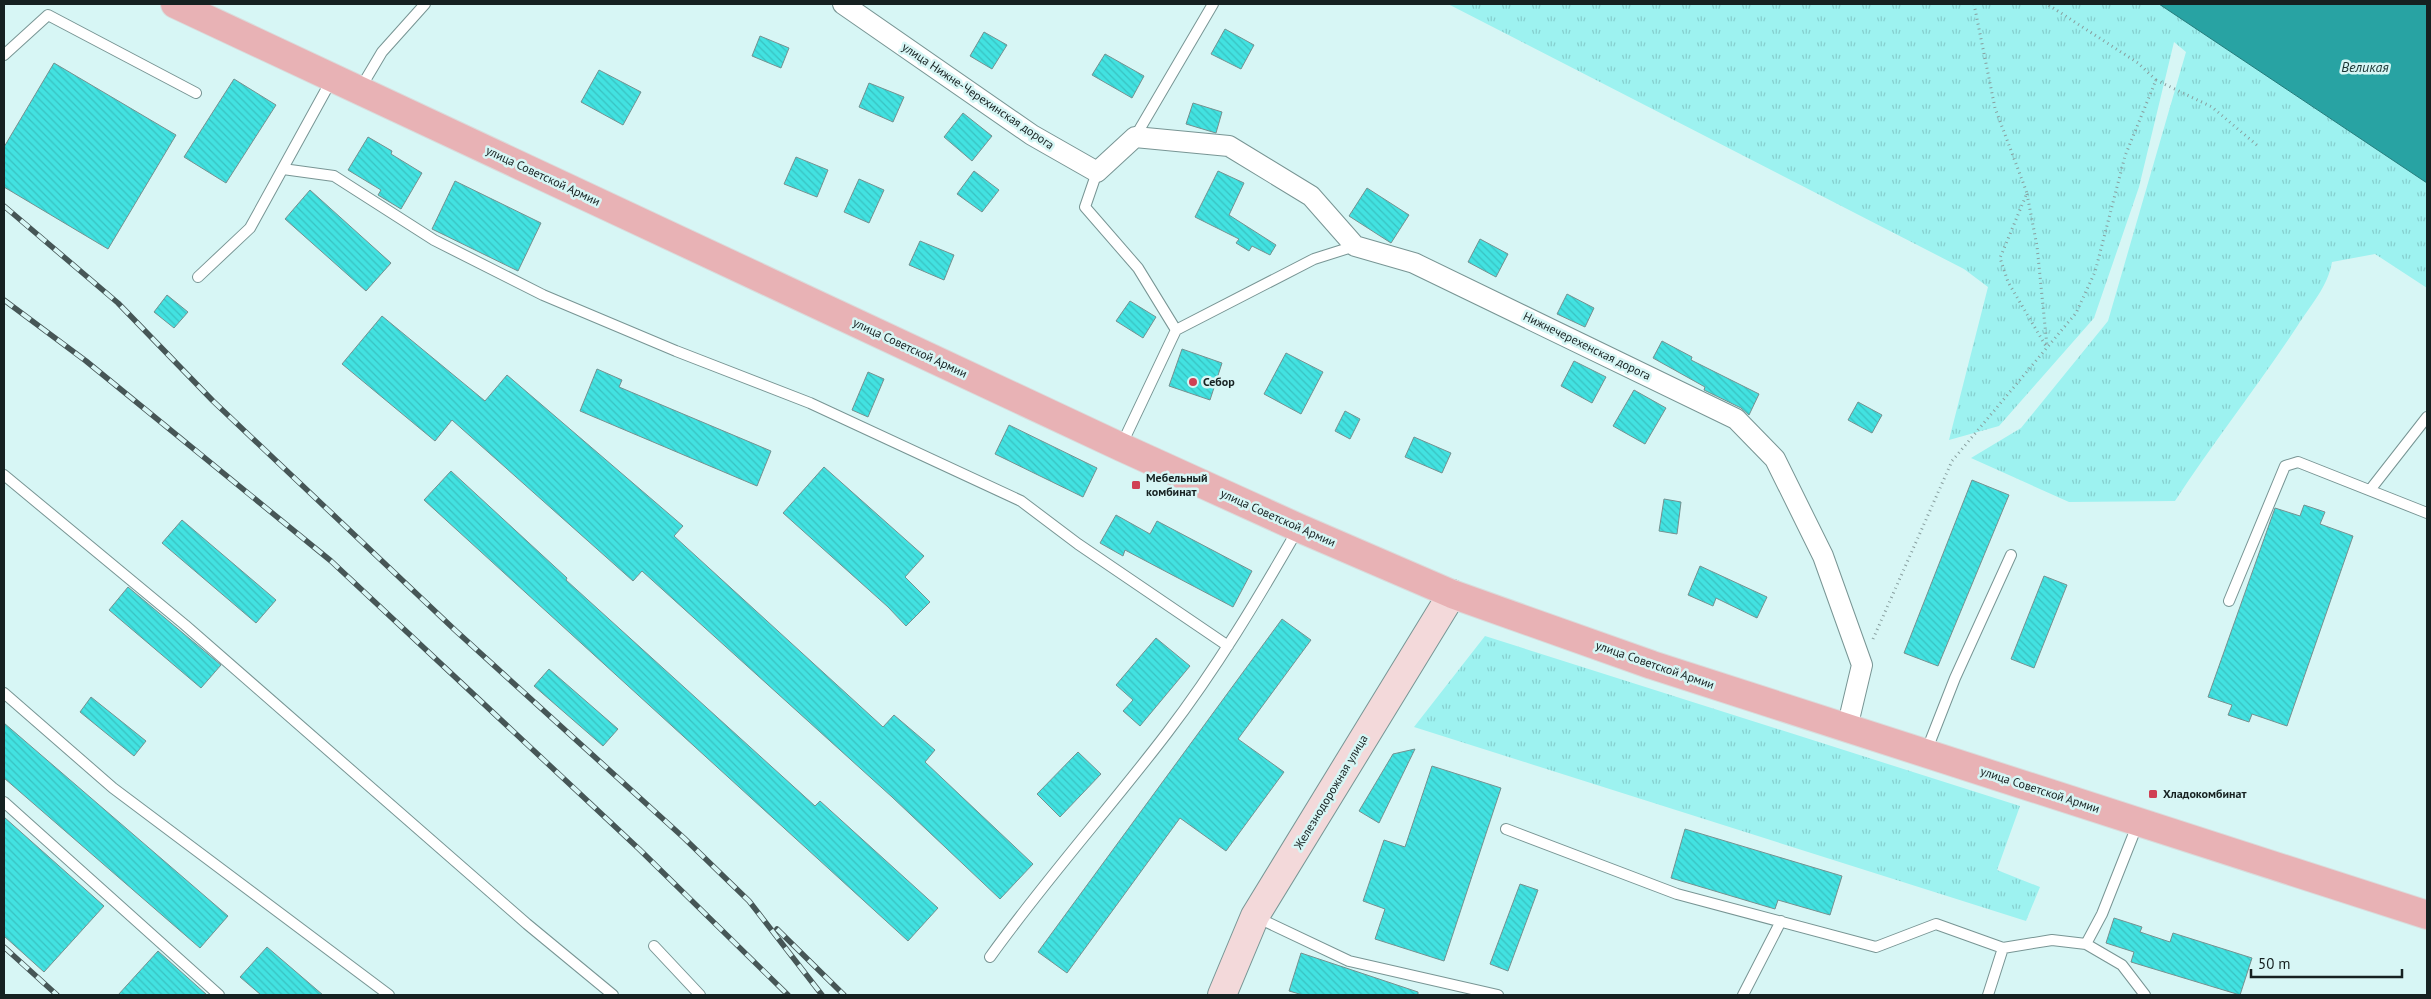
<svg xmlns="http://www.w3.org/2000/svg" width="2431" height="999" viewBox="0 0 2431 999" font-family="'PT Sans',sans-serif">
  <defs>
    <pattern id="grass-tufts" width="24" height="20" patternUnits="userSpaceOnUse" patternTransform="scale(1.25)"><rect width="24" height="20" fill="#9df2f0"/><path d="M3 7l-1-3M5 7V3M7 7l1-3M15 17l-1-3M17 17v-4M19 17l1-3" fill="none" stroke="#86cfce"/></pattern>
    <pattern id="building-back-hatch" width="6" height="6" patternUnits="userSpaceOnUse" patternTransform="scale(1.25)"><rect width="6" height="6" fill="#42e2e1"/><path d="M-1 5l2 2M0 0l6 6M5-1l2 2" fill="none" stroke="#39c2c1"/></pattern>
  </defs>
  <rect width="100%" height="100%" fill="#d7f6f5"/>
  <path fill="url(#grass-tufts)" d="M 1448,4 L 2159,4 L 2427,183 L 2427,288 L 2375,254 L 2332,262 C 2328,286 2311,305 2298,325 C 2259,385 2214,441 2175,501 L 2069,502 L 1971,458 L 2021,428 L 2108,321 L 2186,52 L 2174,42 L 2139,187 L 2094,318 L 1999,426 L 1949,440 L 1988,287 L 1964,269 Z
    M 1485,636 L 2020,806 L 1997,870 L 2040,887 L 2026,921 L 1414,727 Z"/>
  <path fill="#28a3a3" stroke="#237c7c" d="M 2159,4 L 2427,4 L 2427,183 Z"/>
  <path fill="url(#building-back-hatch)" stroke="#759190" d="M 1225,29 L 1254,45 L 1241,69 L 1211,54 Z
    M 984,32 L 1007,45 L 992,69 L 970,56 Z
    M 760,36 L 789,48 L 781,68 L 752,56 Z
    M 1105,54 L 1144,76 L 1132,98 L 1092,75 Z
    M 54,63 L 176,135 L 108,249 L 4,187 L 4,147 Z
    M 599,70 L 641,92 L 623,125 L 581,102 Z
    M 234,79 L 276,105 L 226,183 L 184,157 Z
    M 869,83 L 904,97 L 893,122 L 859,107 Z
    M 1193,103 L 1222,112 L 1216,133 L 1186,124 Z
    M 963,113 L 992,136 L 972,161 L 944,137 Z
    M 368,137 L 392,151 L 391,154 L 422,173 L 401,209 L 378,195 L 381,190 L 348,170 Z
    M 796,157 L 828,170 L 817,197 L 784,184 Z
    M 974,171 L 999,190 L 982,212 L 957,194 Z
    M 1218,171 L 1244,183 L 1229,215 L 1276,245 L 1270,255 L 1252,246 L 1249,251 L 1236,243 L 1239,239 L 1195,217 Z
    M 859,179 L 884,190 L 869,223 L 844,212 Z
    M 455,181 L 541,223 L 518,271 L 432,229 Z
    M 1367,188 L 1409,215 L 1391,243 L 1349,216 Z
    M 310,190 L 391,263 L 366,291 L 285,219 Z
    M 1480,239 L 1508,254 L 1496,277 L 1468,262 Z
    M 920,241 L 954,255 L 944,280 L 909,265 Z
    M 1567,294 L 1594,308 L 1585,327 L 1557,314 Z
    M 167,295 L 188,312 L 174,328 L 154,312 Z
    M 1130,301 L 1156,317 L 1143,338 L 1116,321 Z
    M 382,316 L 485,401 L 507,375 L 683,526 L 674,536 L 883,727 L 894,715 L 935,750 L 925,762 L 1033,864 L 1000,899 L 892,797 L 642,571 L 633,581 L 452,420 L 435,441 L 342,364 Z
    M 1662,341 L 1692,357 L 1691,360 L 1759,394 L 1749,415 L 1741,408 L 1704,390 L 1705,387 L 1653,358 Z
    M 1182,349 L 1222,363 L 1210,400 L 1169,386 Z
    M 1286,353 L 1323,372 L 1301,414 L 1264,394 Z
    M 1574,361 L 1606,377 L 1592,403 L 1561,386 Z
    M 597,369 L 622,380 L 619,387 L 771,451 L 757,486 L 580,411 Z
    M 868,372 L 884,379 L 868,417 L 852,410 Z
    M 1634,390 L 1666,408 L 1645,444 L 1613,426 Z
    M 1858,402 L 1882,415 L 1872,433 L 1848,420 Z
    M 1345,411 L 1360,419 L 1350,439 L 1335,431 Z
    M 1009,425 L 1097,468 L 1083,497 L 995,454 Z
    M 1414,437 L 1451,453 L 1442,473 L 1405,457 Z
    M 824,467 L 924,556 L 905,577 L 930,602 L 906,626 L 888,607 L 783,513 Z
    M 451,471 L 567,578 L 566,580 L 815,806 L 820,801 L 938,908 L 908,941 L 424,500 Z
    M 1972,480 L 2009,495 L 1938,666 L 1904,653 Z
    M 1664,499 L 1681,502 L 1677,534 L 1659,531 Z
    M 2304,505 L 2325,512 L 2320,524 L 2353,536 L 2287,726 L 2252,714 L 2249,722 L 2228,715 L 2232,705 L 2208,697 L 2275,508 L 2300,516 Z
    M 1116,515 L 1150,534 L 1157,521 L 1252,571 L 1233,607 L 1125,550 L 1123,556 L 1100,543 Z
    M 182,520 L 276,600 L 256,623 L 162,543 Z
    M 1700,566 L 1767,597 L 1757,618 L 1716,598 L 1713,606 L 1688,595 Z
    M 2044,576 L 2067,585 L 2034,668 L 2011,659 Z
    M 128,587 L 221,665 L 201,688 L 109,610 Z
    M 1282,619 L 1311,640 L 1238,739 L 1284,772 L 1226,851 L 1180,818 L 1067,973 L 1038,952 Z
    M 1156,638 L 1190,666 L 1140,726 L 1123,711 L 1133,700 L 1116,685 Z
    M 549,669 L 618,729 L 603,746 L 534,686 Z
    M 91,697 L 146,741 L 134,756 L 80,712 Z
    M 4,723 L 228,916 L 200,948 L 4,778 Z
    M 1415,749 L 1379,823 L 1359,811 L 1393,754 Z
    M 1078,752 L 1101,774 L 1060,817 L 1037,794 Z
    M 1432,766 L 1501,788 L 1444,961 L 1375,939 L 1385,909 L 1363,901 L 1384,840 L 1405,847 Z
    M 4,817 L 104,906 L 44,972 L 4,936 Z
    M 1685,829 L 1842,876 L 1830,915 L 1778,900 L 1775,909 L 1671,878 Z
    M 1520,884 L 1538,890 L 1508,971 L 1490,964 Z
    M 2114,918 L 2142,927 L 2140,932 L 2170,942 L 2173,933 L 2252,958 L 2240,995 L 2131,962 L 2134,952 L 2106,943 Z
    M 267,947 L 323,995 L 261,995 L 240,977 Z
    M 158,951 L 207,995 L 118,995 Z
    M 1301,953 L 1418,992 L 1418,995 L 1303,995 L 1289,991 Z"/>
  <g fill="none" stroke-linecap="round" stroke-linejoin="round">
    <g stroke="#789594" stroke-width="12">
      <path id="lane" d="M 4,55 L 48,15 L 196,93
        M 360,89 L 382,52 L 425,4
        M 1135,137 L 1213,4
        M 283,169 L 334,176 L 434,240 L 543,295 L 676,351 L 810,403 L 1021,501 L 1078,544 L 1228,646
        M 1097,172 L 1085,207 L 1138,268 L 1176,330 L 1121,446
        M 198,277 L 250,228 L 332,79
        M 1176,330 L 1314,259 L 1355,246
        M 4,475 L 185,625 L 527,924 L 613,995
        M 2370,490 L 2427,417
        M 2229,601 L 2285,466 L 2298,462 L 2427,513
        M 4,693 L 113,788 L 389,995
        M 1926,752 L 1955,678 L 2011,555
        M 4,802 L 219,995
        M 2138,823 L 2102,914 L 2086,944 L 2122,965 L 2145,995
        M 1506,829 L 1677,894 L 1876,947 L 1936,924 L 2003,948 L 2052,940 L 2086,944
        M 1256,917 L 1349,961 L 1498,995
        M 654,946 L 700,995
        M 990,957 C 1045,880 1109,809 1167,733 C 1216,669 1258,599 1298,529
        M 1743,995 L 1781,921
        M 1988,995 L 2003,948"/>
    </g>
    <g stroke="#789594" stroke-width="22">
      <path id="street" d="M 843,4 L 1032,135 L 1097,172 L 1135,137 L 1229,146 L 1311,196 L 1355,246 L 1414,263 L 1736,419 L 1775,459 L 1823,556 L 1862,665 L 1847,728"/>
    </g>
    <g stroke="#789594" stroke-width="30">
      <path id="secondary" d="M 1222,995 L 1255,916 L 1452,594"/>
    </g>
    <g stroke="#dadbdb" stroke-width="30">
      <path id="primary" d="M 175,4 L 1121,447 L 1299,528 L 1452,594 L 1652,665 L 2427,915"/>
    </g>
    <path stroke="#889f9f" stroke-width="3" stroke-dasharray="1 4" stroke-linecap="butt" d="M 1974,4 L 1995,108 L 2027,193 L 2000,258 L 2008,282 L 2047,348
      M 2156,80 L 2212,107 L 2259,147
      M 2027,194 L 2037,246 L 2047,346
      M 1873,639 L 1952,461 L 2076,313 L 2095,272 L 2125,156 L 2156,80 L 2138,63 L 2047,4"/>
    <use href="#lane" stroke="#fff" stroke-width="10"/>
    <use href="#street" stroke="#fff" stroke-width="20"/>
    <use href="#secondary" stroke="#f3d9da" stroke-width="28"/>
    <use href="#primary" stroke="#e8b2b5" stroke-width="28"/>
    <g stroke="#465656" stroke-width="5.5">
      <path id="rail" d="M 4,206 L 118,303 L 213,401 L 456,631 L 684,838 L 749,901 L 822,995
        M 4,300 L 86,361 L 331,561 L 639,849 L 788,995
        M 777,929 L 844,995
        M 4,947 L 57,995"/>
    </g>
    <use href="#rail" stroke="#d7f6f5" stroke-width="4" stroke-dasharray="11" stroke-linecap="butt"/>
  </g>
  <g fill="#d04054" stroke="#d7f6f5" stroke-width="2">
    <circle cx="1193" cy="382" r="5"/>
    <rect x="1131" y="480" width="10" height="10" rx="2.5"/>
    <rect x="2148" y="789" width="10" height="10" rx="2.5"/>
  </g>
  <g text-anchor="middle" stroke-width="5" stroke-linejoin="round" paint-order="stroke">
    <g font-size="12" fill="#162121" stroke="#d7f6f5">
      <text transform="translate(978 96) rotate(34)" y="4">улица Нижне-Черехинская дорога</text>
      <text transform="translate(543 176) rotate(25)" y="4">улица Советской Армии</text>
      <text transform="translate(1587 346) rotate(26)" y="4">Нижнечерехенская дорога</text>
      <text transform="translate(910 348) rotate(25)" y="4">улица Советской Армии</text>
      <text transform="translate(1278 518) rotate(24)" y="4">улица Советской Армии</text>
      <text transform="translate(1655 665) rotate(19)" y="4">улица Советской Армии</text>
      <text transform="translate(2040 790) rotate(18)" y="4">улица Советской Армии</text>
      <text transform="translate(1331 792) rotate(-59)" y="4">Железнодорожная улица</text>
    </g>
    <g font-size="12" font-weight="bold" fill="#162121" stroke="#d7f6f5" text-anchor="start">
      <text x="1203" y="386">Себор</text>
      <text x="1146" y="482">Мебельный<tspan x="1146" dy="14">комбинат</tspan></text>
      <text x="2163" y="798">Хладокомбинат</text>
    </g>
    <g font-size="14" font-style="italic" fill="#1a3433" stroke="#d7f6f5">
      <text x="2365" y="72">Великая</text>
    </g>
  </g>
  <rect width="2431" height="999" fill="none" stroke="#162121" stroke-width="10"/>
  <path d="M2251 969v8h151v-8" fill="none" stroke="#162121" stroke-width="2.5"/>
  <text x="2258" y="969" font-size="15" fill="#162121" stroke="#d7f6f5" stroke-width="4" paint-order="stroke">50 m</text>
</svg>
